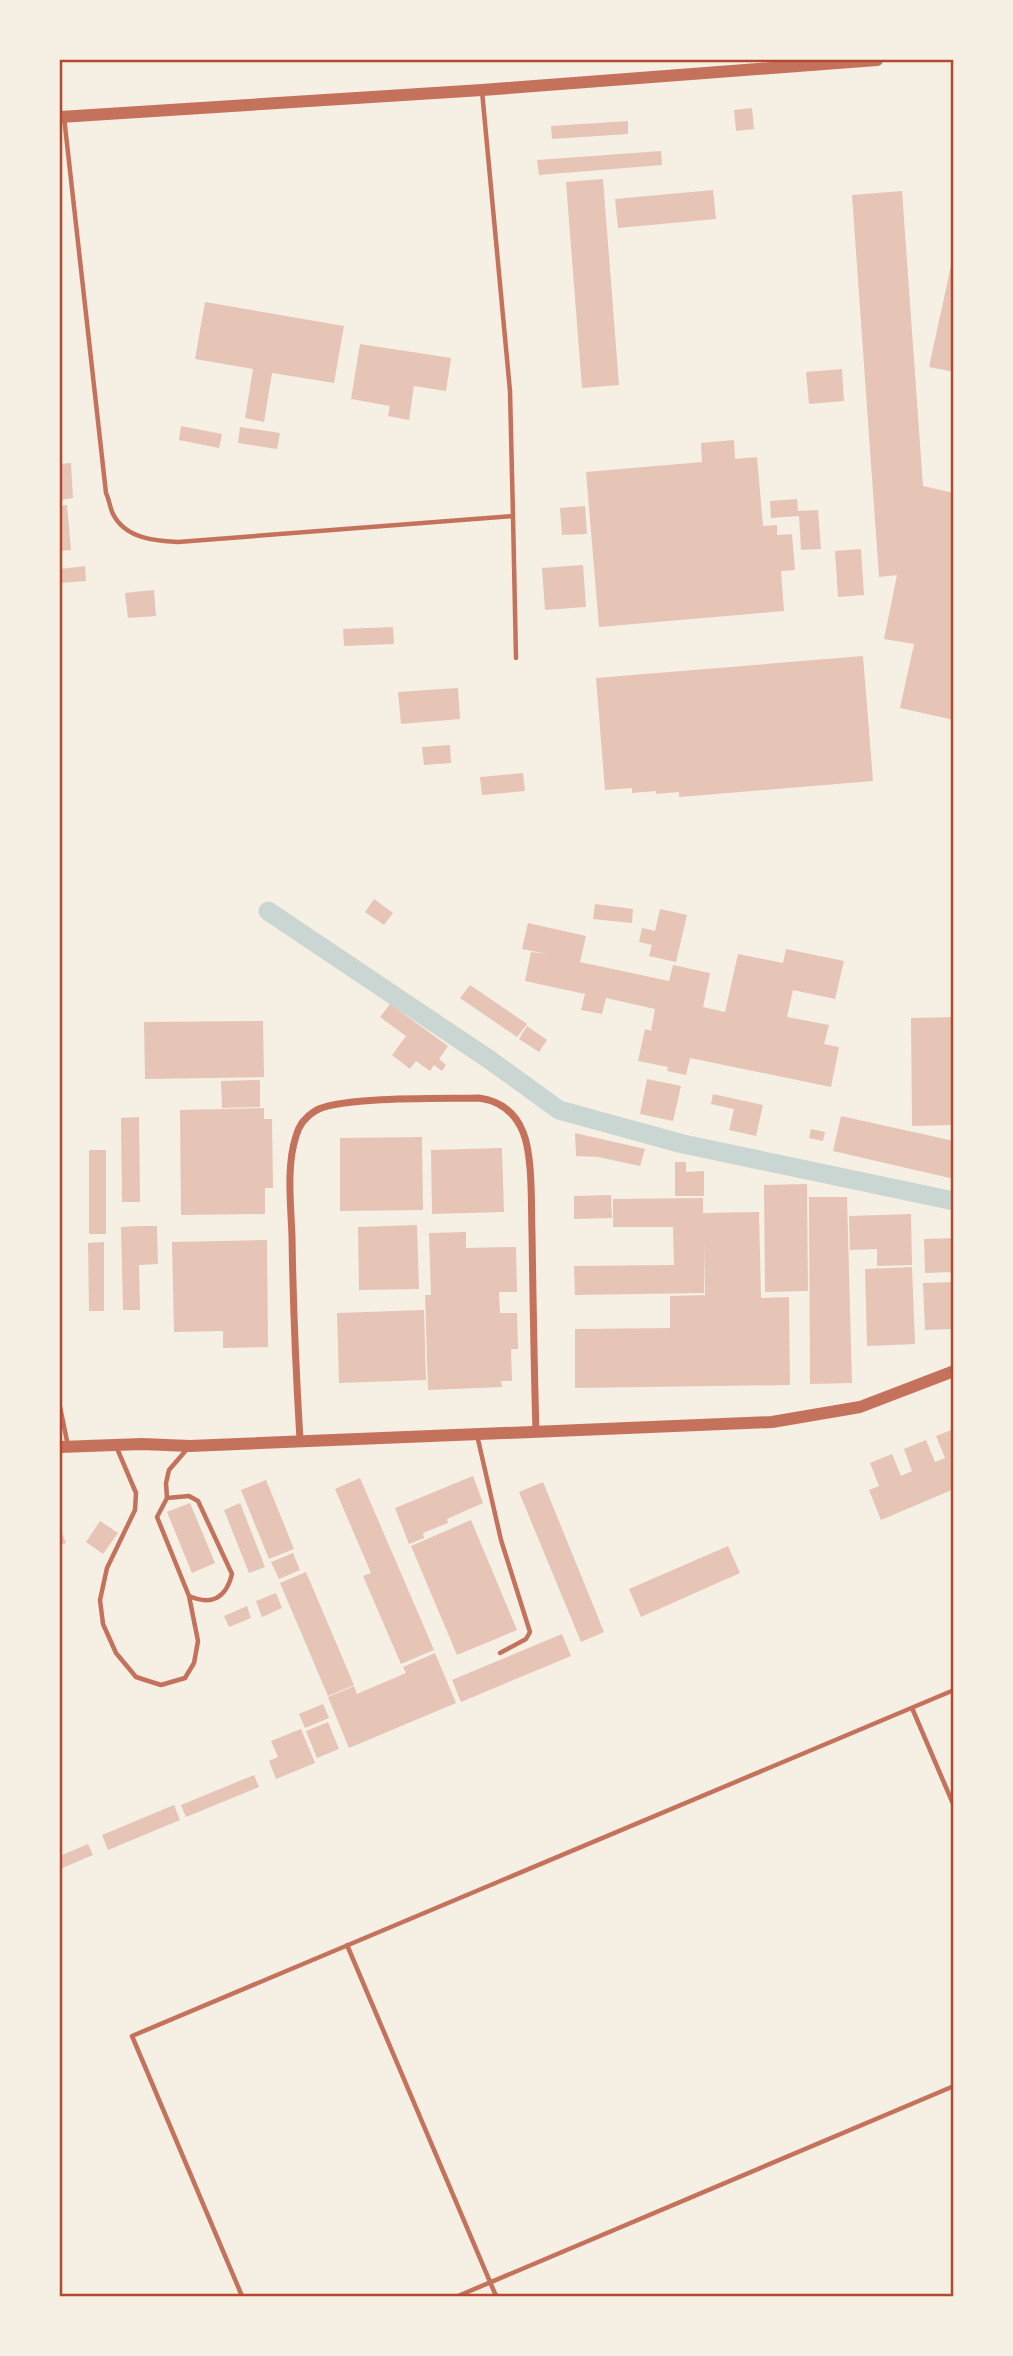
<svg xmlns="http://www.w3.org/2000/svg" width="1013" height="2356" viewBox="0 0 1013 2356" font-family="'Playfair Display',serif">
  <rect width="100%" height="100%" fill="#f6efe4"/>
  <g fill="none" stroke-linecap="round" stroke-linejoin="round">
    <path stroke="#c9d6d2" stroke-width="19" d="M 268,911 L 490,1060 L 559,1110 L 683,1144 L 954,1201"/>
  </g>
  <path fill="#e6c5b7" d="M 752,108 L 754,129 L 736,131 L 734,110 Z
    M 628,121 L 628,134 L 552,139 L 551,126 Z
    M 661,151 L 662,165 L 539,175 L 537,160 Z
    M 603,179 L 619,385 L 582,388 L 566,182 Z
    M 713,190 L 716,219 L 618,228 L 615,199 Z
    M 902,191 L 923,486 L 954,493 L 954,720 L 900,708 L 914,644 L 884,639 L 897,575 L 879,577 L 852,195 Z
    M 952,261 L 954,261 L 954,372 L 929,367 Z
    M 205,302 L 344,326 L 334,383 L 272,373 L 264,422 L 245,418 L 253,369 L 195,359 Z
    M 360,344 L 451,358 L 446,391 L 414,386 L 409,420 L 388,416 L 390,406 L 351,399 Z
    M 842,369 L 844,401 L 809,404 L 806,372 Z
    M 181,426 L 222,434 L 219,448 L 179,440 Z
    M 240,427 L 280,433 L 277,449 L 238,443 Z
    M 734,440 L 735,459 L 757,457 L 763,526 L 777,525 L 777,535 L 792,534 L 795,570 L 781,571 L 784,611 L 599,627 L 586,472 L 702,462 L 701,443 Z
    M 71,463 L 73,498 L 60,500 L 60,464 Z
    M 797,499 L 798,511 L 818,510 L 821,549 L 801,550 L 799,516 L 771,518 L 770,501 Z
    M 67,505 L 71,550 L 60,551 L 60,506 Z
    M 585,506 L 587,534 L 562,535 L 560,508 Z
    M 861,549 L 864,595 L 838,597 L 835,551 Z
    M 583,565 L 586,607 L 545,610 L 542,568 Z
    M 85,566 L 86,581 L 60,583 L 60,569 Z
    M 154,590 L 156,616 L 128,618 L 125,593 Z
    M 393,627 L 394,644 L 344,646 L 343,629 Z
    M 863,656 L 873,781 L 679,797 L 679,792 L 656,794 L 656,791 L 632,793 L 632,788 L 605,790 L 596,678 Z
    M 458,688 L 460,719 L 401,724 L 398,692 Z
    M 450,745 L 451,763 L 424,765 L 422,747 Z
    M 523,773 L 525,791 L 482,795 L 480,777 Z
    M 374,899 L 393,913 L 384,925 L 365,912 Z
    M 595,904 L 633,909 L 632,923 L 593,919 Z
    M 660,909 L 687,915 L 676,962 L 649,956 L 652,945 L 639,942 L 642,928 L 655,931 Z
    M 528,923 L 586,936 L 580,962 L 669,981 L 673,965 L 710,973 L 703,1007 L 725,1012 L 738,954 L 783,963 L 786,949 L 844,961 L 835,999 L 793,990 L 787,1017 L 829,1025 L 824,1044 L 839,1047 L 831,1087 L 690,1058 L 686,1075 L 667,1071 L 668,1067 L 638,1061 L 645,1029 L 651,1031 L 655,1009 L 606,998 L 602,1014 L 581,1010 L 585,994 L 525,981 L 531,952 L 547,954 L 522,949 Z
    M 470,985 L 527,1024 L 517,1037 L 460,998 Z
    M 390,1004 L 448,1046 L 439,1059 L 446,1065 L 442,1071 L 434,1065 L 430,1071 L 416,1061 L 410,1069 L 392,1055 L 406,1036 L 380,1017 Z
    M 954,1017 L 954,1125 L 912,1126 L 911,1018 Z
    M 263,1021 L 264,1077 L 145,1079 L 144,1022 Z
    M 527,1026 L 547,1040 L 539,1052 L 519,1039 Z
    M 647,1079 L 681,1086 L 673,1121 L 640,1114 Z
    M 260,1080 L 260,1107 L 222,1108 L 221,1081 Z
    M 713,1094 L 763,1105 L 756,1136 L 729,1130 L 734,1109 L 711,1104 Z
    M 264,1108 L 264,1119 L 272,1119 L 273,1188 L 265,1188 L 265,1214 L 181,1215 L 180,1110 Z
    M 841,1116 L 954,1141 L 954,1179 L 833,1151 Z
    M 139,1117 L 140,1202 L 122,1202 L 121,1118 Z
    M 811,1129 L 825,1132 L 823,1141 L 809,1138 Z
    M 575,1133 L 645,1149 L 640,1166 L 598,1157 L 576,1156 Z
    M 422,1137 L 423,1210 L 340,1211 L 340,1138 Z
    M 502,1148 L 504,1212 L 432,1214 L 431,1150 Z
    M 89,1150 L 106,1150 L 106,1234 L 89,1234 Z
    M 675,1162 L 686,1162 L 686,1172 L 704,1171 L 704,1196 L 675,1196 Z
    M 807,1184 L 808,1291 L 765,1292 L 764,1185 Z
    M 611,1195 L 612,1218 L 574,1219 L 574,1196 Z
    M 809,1197 L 847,1197 L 852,1383 L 810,1384 Z
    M 703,1198 L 703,1213 L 759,1212 L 761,1298 L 789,1297 L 790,1385 L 575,1388 L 575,1329 L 670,1328 L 670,1296 L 705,1295 L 704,1241 L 704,1293 L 575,1295 L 574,1266 L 674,1265 L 673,1227 L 613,1227 L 613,1199 Z
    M 911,1214 L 912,1265 L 877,1266 L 877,1249 L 850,1250 L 849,1216 Z
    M 417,1225 L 419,1289 L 359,1290 L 358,1227 Z
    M 138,1226 L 157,1226 L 158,1264 L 139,1265 L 140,1310 L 123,1310 L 121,1227 Z
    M 466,1232 L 466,1248 L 516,1247 L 517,1292 L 499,1292 L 500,1313 L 517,1313 L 518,1349 L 511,1349 L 512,1381 L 501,1381 L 502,1387 L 428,1390 L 425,1295 L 431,1295 L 429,1233 Z
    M 954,1238 L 954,1272 L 925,1273 L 924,1239 Z
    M 267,1240 L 268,1347 L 223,1348 L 223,1331 L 174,1332 L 172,1242 Z
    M 104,1242 L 104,1311 L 89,1311 L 88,1243 Z
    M 912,1267 L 915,1344 L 867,1346 L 865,1269 Z
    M 954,1282 L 954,1329 L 925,1330 L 923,1283 Z
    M 424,1310 L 426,1380 L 339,1383 L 337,1313 Z
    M 954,1429 L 954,1489 L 881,1520 L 869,1490 L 879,1486 L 870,1463 L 892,1454 L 901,1476 L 912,1471 L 904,1449 L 926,1440 L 935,1462 L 945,1458 L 936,1436 Z
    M 473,1476 L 483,1503 L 447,1519 L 448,1523 L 423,1533 L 424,1538 L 409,1544 L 395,1508 Z
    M 360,1478 L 434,1650 L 401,1664 L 363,1576 L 371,1573 L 335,1489 Z
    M 266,1480 L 294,1549 L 269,1559 L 241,1490 Z
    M 543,1482 L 604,1632 L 581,1642 L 519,1492 Z
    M 190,1503 L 215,1563 L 192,1573 L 167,1512 Z
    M 240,1503 L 265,1567 L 249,1573 L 224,1510 Z
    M 471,1520 L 517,1630 L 457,1655 L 411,1546 Z
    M 100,1521 L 118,1533 L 103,1554 L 86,1542 Z
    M 60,1529 L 66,1543 L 60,1545 Z
    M 728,1546 L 740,1573 L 641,1617 L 629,1589 Z
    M 293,1553 L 300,1570 L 279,1579 L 271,1562 Z
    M 306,1572 L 354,1685 L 328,1696 L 280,1583 Z
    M 276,1593 L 282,1608 L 262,1617 L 256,1601 Z
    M 247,1606 L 251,1618 L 229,1627 L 224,1616 Z
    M 562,1634 L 571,1656 L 461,1702 L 452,1680 Z
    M 435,1653 L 456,1703 L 349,1748 L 328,1697 L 354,1686 L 357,1694 L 406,1673 L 403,1667 Z
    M 323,1704 L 329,1718 L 305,1728 L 299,1714 Z
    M 328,1722 L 339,1749 L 317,1758 L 306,1731 Z
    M 301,1729 L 315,1763 L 276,1779 L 269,1761 L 278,1757 L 271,1741 Z
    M 254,1775 L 259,1787 L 186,1817 L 181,1805 Z
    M 174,1805 L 180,1820 L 108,1850 L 102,1835 Z
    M 88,1844 L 93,1855 L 60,1869 L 60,1856 Z"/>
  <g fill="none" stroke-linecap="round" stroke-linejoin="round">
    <path stroke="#c5725c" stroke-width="4.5" d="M 64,117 L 106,493 C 109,499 110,508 113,514 C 125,538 154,541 178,542 L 513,516 L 510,391 L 482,91
      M 513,516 L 516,658
      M 60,1407 L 68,1446
      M 477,1435 L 501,1540 L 530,1632 L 526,1639 L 500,1653
      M 116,1446 L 136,1493 L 135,1510 L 107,1568 L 100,1600 L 103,1624 L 116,1653 L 136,1677 L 161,1685 L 185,1678 L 194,1663 L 198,1641 L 189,1596 L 157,1517 L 167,1498 L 166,1483 L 169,1470 L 188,1448
      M 167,1498 L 189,1496 L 198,1501 L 232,1574 C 226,1598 212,1606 189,1596
      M 912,1708 L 954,1806
      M 347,1945 L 496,2296
      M 242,2296 L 132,2036 L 954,1690
      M 458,2296 L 954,2086"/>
    <path stroke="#c5725c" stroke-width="7" d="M 300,1440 C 296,1373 293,1305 292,1237 C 291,1205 286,1167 296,1136 C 299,1125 305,1117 315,1111 C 338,1096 446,1099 479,1098 C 500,1101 515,1112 523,1132 C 533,1156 531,1206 532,1233 C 533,1299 534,1366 536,1432"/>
    <path stroke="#c5725c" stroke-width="12" d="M 60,117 L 482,90 L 877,60
      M 60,1447 L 142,1444 L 190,1446 L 772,1422 L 860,1407 L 954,1371"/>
  </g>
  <rect width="1013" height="2356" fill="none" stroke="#f6efe4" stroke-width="122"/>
  <rect x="61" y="61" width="891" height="2234" fill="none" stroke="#b5482f" stroke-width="2.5"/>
</svg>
